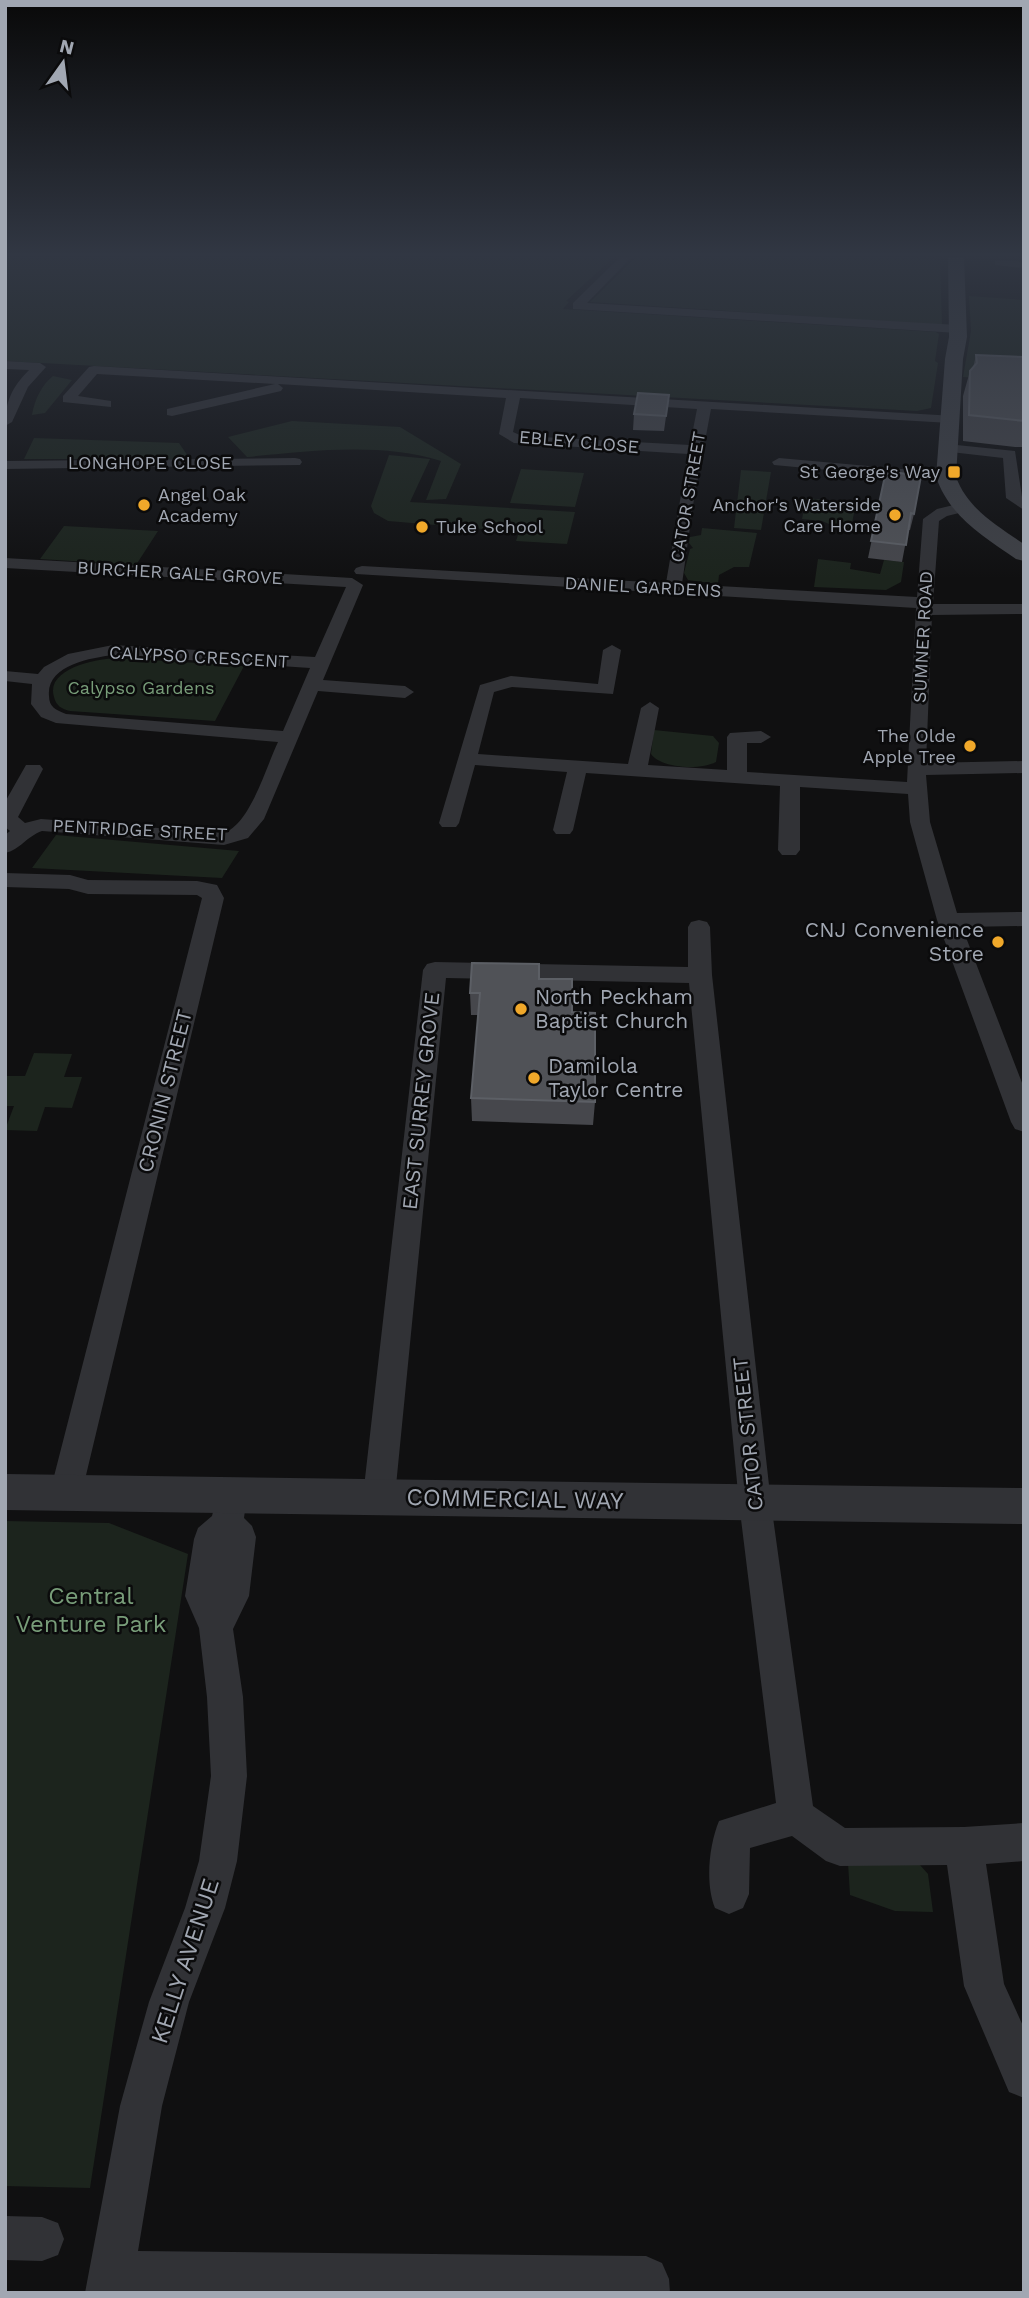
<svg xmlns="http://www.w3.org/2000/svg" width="1029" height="2298" viewBox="0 0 1029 2298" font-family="'Work Sans',sans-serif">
  <rect width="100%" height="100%" fill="#101011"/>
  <path fill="#1c241d" d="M 5,257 L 614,257 L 566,301 L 569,302 L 563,309 L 936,332 L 939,334 L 935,361 L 938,363 L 931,408 L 917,411 L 5,361 Z
    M 636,257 L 908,257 L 940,260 L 942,325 L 590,302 Z
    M 969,296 L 1024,300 L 1024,381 L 963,377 L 971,331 Z
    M 53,376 L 72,380 L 45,413 L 32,415 C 34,401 42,384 53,376 Z
    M 292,421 L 400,427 L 461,464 L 446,499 L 426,500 L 441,461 C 380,442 310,451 247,457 L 228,437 Z
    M 34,438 L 179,443 L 190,459 L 24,459 Z
    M 389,455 L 430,459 L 410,502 L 575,512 L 567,544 L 516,541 L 519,532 L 388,521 L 374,513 L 371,506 Z
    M 521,469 L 584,473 L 575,507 L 510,503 Z
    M 741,470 L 771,472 L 761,530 L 734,528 Z
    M 806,498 L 856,503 L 850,533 L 822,521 L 802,519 Z
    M 64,526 L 158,531 L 136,565 L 40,559 Z
    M 702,528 L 757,533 L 749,567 L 734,567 L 719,575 L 718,584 L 688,580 L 684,573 L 690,549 L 693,548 L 689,543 L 690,537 L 701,535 Z
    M 818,559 L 851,563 L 850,569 L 880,574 L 884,560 L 904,562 L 901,582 L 886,590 L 814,587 Z
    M 119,658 L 244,666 L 215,721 L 70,711 C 62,709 56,706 54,697 C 45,668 99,658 119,658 Z
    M 654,730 L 713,736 L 719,743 L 716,762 C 701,770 662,769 651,754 Z
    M 56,835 L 239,851 L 222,878 L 32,868 Z
    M 34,1053 L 72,1054 L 64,1077 L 82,1077 L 72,1108 L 45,1107 L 37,1131 L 5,1130 L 14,1106 L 5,1106 L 5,1076 L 25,1076 Z
    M 5,1521 L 109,1523 L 188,1554 L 90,2188 L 5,2186 Z
    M 848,1863 L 920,1865 L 928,1874 L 933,1912 L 895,1911 L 850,1895 Z"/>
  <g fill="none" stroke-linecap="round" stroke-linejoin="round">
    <path fill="#313236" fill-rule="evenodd" d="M 620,257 L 632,257 L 587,303 L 958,325 L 964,329 L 958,333 L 573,309 L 573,303 Z
      M 999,260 L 1024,262 L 1024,268 L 995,265 L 995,261 Z
      M 5,361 L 40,363 L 46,367 L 28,387 L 12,422 L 5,426 C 5,402 12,387 29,370 L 5,369 Z
      M 94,366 L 955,416 L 955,422 L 950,423 L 711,409 L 693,505 L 682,584 L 917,597 L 923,519 L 937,509 L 962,503 L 970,508 L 967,511 L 947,516 L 939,521 L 933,604 L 1024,604 L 1024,614 L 932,615 L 926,763 L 1024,761 L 1024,773 L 926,775 L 930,822 L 957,913 L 1024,912 L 1024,926 L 962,927 L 1024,1088 L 1024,1132 L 1015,1129 L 1011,1122 L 937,920 L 910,822 L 908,794 L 800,787 L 800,850 L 796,855 L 782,855 L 778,850 L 780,786 L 586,773 L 573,830 L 570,834 L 556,834 L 553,830 L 567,772 L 475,765 L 459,823 L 456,827 L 442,827 L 439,823 L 480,685 L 511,676 L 598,684 L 603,650 L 612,645 L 621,650 L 613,694 L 512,687 L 494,692 L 478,754 L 628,764 L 641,708 L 650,702 L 659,708 L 648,765 L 727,770 L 727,737 L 730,733 L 761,731 L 771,737 L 761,743 L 747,743 L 747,772 L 907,782 L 916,608 L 356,574 L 354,571 L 356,568 L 362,566 L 666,583 L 688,454 L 514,443 L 499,434 L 506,398 L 278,384 L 283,388 L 281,391 L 172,416 L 167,415 L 167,409 L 275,384 L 97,374 L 78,396 L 111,401 L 111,407 L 63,402 L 63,396 L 89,367 ZM 520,398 L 697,409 L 690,445 L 522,436 L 513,432 Z
      M 947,444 L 1015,451 L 1024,510 L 1006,498 L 1003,458 L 942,451 L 940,448 Z
      M 295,458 L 300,459 L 302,462 L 300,465 L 5,469 L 5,461 Z
      M 779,458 L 946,473 L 953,477 L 946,481 L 774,465 L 772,462 Z
      M 5,558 L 352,578 L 363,585 L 323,680 L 405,686 L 414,692 L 405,698 L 318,691 L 264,819 L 248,838 L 224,845 L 42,831 C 27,836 20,850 5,853 L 5,835 L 10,831 L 5,827 L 5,802 L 26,765 L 40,765 L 43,769 L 18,817 L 25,823 L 41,819 L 223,833 C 250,825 266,767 278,742 L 56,723 L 41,717 L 31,704 L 32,684 L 5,681 L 5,671 L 38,674 L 44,667 L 68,654 L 113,645 L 315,657 L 346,587 L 5,568 ZM 113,655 L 310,668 L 283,731 L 66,714 C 56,710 49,707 49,696 C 46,665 91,658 113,655 Z
      M 5,873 L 70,875 L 88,880 L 197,881 L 217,885 L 224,898 L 82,1492 L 77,1503 L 66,1507 L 55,1503 L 50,1492 L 202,898 L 197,895 L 88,894 L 69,889 L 5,887 Z
      M 699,920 L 707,922 L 710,927 L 712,975 L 771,1503 L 813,1806 L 845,1828 L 964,1827 L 1024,1823 L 1024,1861 L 986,1864 L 1004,1984 L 1024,2028 L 1024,2098 L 1009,2092 L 964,1986 L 947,1865 L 840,1866 L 826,1861 L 792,1836 L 750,1848 L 749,1894 L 743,1908 L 729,1914 L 715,1908 C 705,1884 709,1845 719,1821 L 776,1803 L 739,1503 L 689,983 L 446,978 L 395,1496 L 390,1507 L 379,1511 L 368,1507 L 363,1496 L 423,970 L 427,964 L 435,962 L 688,967 L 688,927 L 691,922 Z
      M 231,1480 L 242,1484 L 247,1495 L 244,1518 L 252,1526 L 256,1537 L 249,1596 L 233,1629 L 243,1697 L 247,1776 L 237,1861 L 225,1908 L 189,2002 L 162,2106 L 138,2251 L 646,2256 L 662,2263 L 669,2279 L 670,2293 L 85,2293 L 120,2106 L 149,2002 L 185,1908 L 199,1861 L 211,1776 L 207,1697 L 199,1628 L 185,1596 L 194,1539 L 198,1528 L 212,1516 L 220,1484 Z
      M 5,2216 L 42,2217 L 58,2223 L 64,2239 L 58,2255 L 42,2261 L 5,2260 Z"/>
    <path fill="#313236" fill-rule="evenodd" d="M 5,1474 L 1024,1488 L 1024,1524 L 5,1510 Z"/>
    <path fill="#3f4146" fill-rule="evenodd" d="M 948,257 L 964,257 L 967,337 L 963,359 L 956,477 C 968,509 996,525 1024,544 L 1024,561 L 1016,559 C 983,536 950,517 936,477 L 945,359 L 949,337 Z"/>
  </g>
  <path fill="#46474c" d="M 976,355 L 1024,357 L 1024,447 L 1015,447 L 963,441 L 963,396 L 970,371 L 973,368 Z
    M 669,395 L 664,431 L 633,430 L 634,414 Z
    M 886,471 L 914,514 L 910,530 L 908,530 L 902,562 L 868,558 Z
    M 539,979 L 572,1012 L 595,1102 L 593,1125 L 472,1121 L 471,1098 L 478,1015 L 471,1015 L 470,993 Z"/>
  <path fill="#505257" stroke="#5c5f65" stroke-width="2" d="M 976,355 L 1024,357 L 1024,421 L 969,415 L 970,371 L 977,363 Z
    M 638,393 L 669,395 L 666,416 L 634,414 Z
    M 886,471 L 921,476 L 914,514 L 911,513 L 906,545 L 871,541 Z
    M 472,963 L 539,964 L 539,979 L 572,979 L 572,1012 L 595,1013 L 595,1102 L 471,1098 L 480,993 L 470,993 Z"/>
  <linearGradient id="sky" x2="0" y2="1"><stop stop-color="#090909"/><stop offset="0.44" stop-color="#313743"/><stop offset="1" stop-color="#313743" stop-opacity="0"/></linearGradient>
  <rect width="1029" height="579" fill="url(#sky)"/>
  <g fill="#f0a82a" stroke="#0b0b0c" stroke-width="2.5">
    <rect x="947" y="465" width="14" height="14" rx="3.5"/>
    <circle cx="144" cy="505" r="7"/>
    <circle cx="895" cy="515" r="7"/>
    <circle cx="422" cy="527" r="7"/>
    <circle cx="970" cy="746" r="7"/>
    <circle cx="998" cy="942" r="7"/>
    <circle cx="521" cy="1009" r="7"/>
    <circle cx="534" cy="1078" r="7"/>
  </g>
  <g text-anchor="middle" stroke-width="5" stroke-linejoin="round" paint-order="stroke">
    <g font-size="18" fill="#a1a7b2" stroke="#0b0b0c">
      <text transform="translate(579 442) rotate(5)" y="6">EBLEY CLOSE</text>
      <text x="150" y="469">LONGHOPE CLOSE</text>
      <text transform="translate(688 497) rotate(-80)" y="6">CATOR STREET</text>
      <text transform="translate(180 573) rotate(3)" y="6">BURCHER GALE GROVE</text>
      <text transform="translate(643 587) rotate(3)" y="6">DANIEL GARDENS</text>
      <text transform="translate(923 637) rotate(-87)" y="6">SUMNER ROAD</text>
      <text transform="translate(199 657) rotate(3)" y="6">CALYPSO CRESCENT</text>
      <text transform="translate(140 830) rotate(3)" y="6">PENTRIDGE STREET</text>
    </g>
    <g font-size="18" fill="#a1a7b2" stroke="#0b0b0c" text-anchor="end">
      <text x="940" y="478">St George's Way</text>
      <text x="158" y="501" text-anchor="start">Angel Oak<tspan x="158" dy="21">Academy</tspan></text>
      <text x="881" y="511">Anchor's Waterside<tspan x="881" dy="21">Care Home</tspan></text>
      <text x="436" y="533" text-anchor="start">Tuke School</text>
      <text x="956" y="742">The Olde<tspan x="956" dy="21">Apple Tree</tspan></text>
    </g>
    <g font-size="18" fill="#789d79" stroke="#0b0b0c">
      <text x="141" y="694">Calypso Gardens</text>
    </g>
    <g font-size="21" fill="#a1a7b2" stroke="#0b0b0c" text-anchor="start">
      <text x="984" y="937" text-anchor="end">CNJ Convenience<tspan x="984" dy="24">Store</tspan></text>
      <text x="535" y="1004">North Peckham<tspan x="535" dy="24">Baptist Church</tspan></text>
      <text x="548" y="1073">Damilola<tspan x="548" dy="24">Taylor Centre</tspan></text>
    </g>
    <g font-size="21" fill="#a1a7b2" stroke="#0b0b0c">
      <text transform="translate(165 1091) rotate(-76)" y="7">CRONIN STREET</text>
      <text transform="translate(421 1101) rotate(-84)" y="7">EAST SURREY GROVE</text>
      <text transform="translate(748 1434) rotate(-96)" y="7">CATOR STREET</text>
    </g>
    <g font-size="24" fill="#a1a7b2" stroke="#0b0b0c">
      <text transform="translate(515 1499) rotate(1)" y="8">COMMERCIAL WAY</text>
      <text transform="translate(185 1961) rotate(-72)" y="8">KELLY AVENUE</text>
    </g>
    <g font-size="24" fill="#789d79" stroke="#0b0b0c">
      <text x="91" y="1604">Central<tspan x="91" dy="28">Venture Park</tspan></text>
    </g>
  </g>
  <rect width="1029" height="2298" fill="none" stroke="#a1a7b2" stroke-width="14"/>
  <g transform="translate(63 63) rotate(14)" stroke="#0b0b0c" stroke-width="5" paint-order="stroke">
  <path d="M0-5L12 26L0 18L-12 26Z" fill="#a1a7b2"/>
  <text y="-10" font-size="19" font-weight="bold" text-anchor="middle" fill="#a1a7b2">N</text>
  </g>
</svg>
